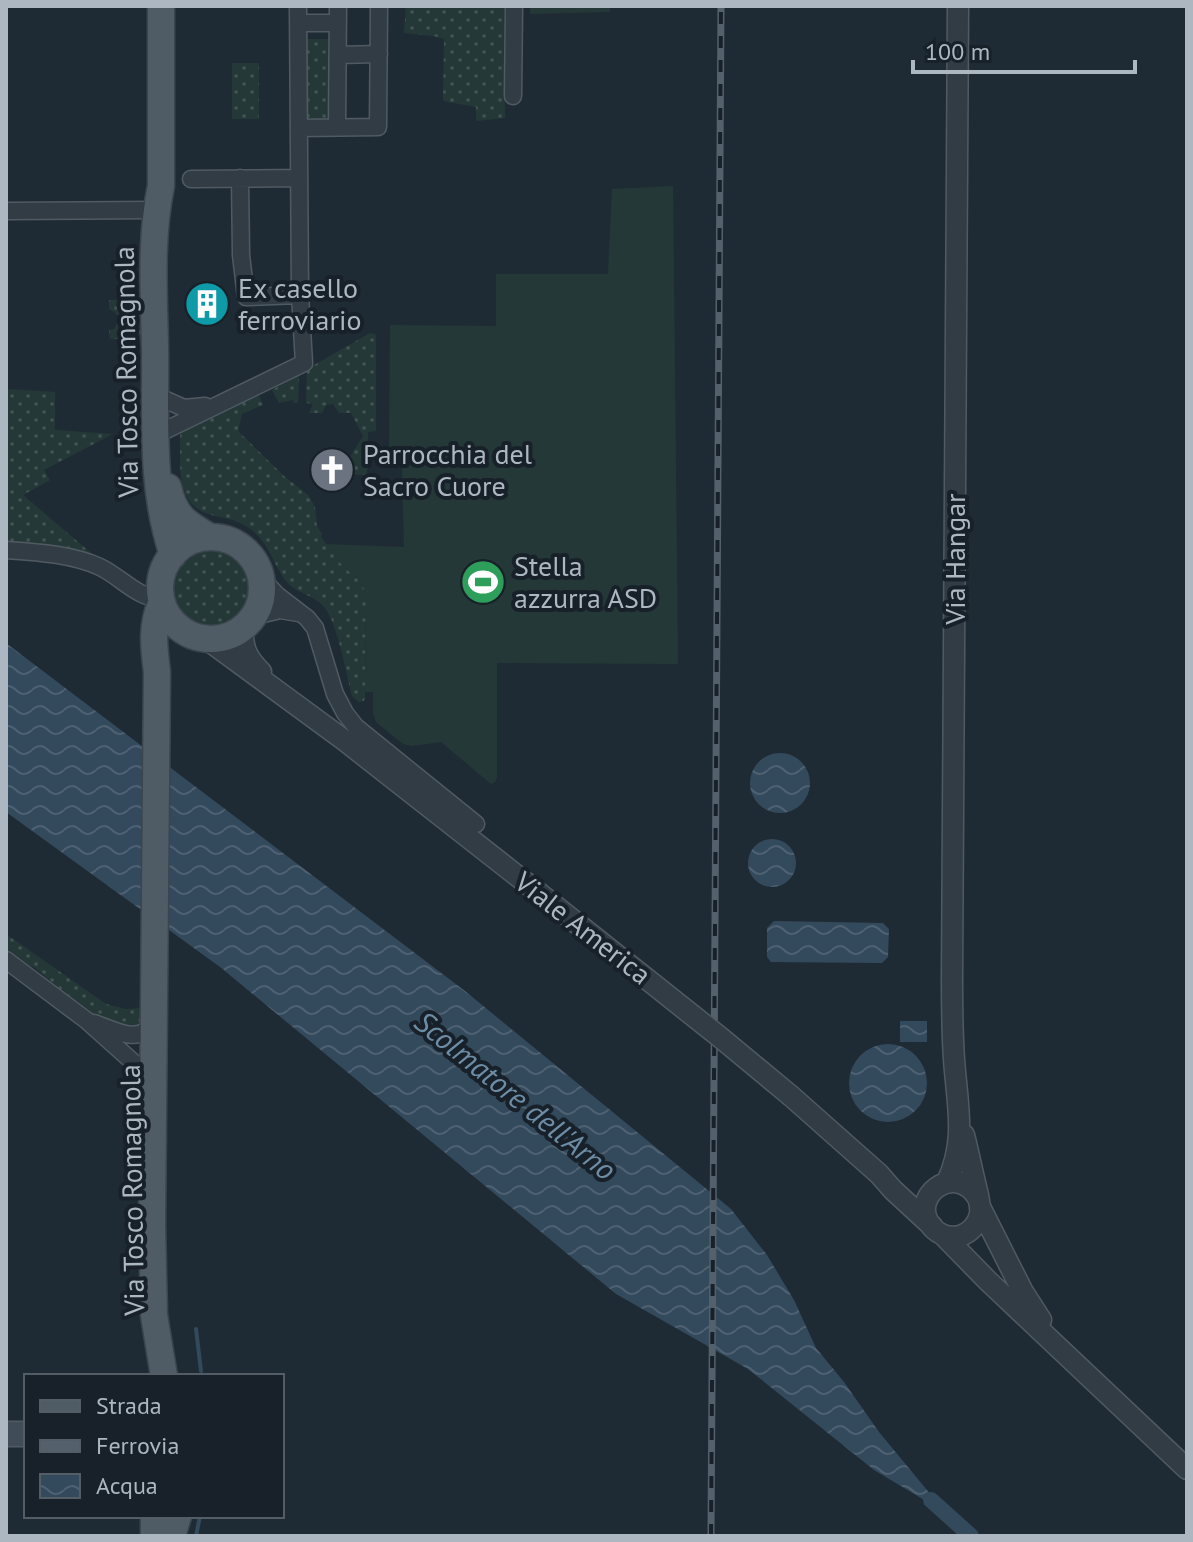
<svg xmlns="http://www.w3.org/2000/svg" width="1193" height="1542" viewBox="0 0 1193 1542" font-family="'PT Sans',sans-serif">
  <defs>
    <pattern id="grass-dots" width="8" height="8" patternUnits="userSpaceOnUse" patternTransform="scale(2)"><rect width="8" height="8" fill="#243937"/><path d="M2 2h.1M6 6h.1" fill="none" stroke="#415352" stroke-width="1.8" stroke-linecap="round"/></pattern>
    <pattern id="water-waves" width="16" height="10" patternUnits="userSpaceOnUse" patternTransform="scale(2)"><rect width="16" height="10" fill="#33495c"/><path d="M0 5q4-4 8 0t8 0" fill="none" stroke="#4e6172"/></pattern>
  </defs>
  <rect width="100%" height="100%" fill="#1f2b34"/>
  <path fill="url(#grass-dots)" d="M 406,6 L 504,6 L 505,118 L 476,121 L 476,107 L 443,101 L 444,39 L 433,36 L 404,33 Z
    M 304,39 L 333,39 L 333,122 L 304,123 Z
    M 232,63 L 259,63 L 259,119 L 232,119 Z
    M 142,294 L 142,316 L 118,316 L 114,312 L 109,309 L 109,300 L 131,300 Z
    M 142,322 L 142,342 L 134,339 L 110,339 L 109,330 L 114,329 L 118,323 Z
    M 370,333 L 375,334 L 376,337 L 376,431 L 368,432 L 367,475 L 342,474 L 344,457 L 350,457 L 363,436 L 351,413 L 339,413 L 333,404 L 326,405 L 322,413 L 309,413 L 313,404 L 306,403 L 307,369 Z
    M 299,374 L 298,403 L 294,403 L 293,400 L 279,403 L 272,390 Z
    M 6,389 L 55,392 L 55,430 L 113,434 L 44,470 L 50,480 L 23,495 L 98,559 L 6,543 Z
    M 258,393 L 263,405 L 242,414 L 239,427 L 239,432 L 284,476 L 308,495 L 315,507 L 317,526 L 322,534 L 321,537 L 342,565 L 362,583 L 366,596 L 365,698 L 364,701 L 359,702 L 352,696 C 347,676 337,623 325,608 C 315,595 295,593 285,580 C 271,560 268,539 246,526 C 226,513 201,521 187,497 C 177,478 181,452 180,431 Z
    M170 589a41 41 0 1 1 82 0a41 41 0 1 1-82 0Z
    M 6,934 L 106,1004 L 125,1009 L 144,1008 L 141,1024 C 108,1039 58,986 34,967 L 25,965 L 6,951 Z"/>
  <path fill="#243937" d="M 530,6 L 610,6 L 610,12 L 530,14 Z
    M 673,186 L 678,664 L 497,663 L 497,777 L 495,782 L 491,784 L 441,742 L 412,746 L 403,744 L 376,722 L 373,712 L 373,692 L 365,692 L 366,596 L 362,583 L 342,565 L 326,544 L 404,547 L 402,465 L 389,465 L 390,325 L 496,326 L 496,274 L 608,274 L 612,189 Z"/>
  <path fill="url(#water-waves)" d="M 6,643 L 465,991 L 731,1209 L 767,1255 L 794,1300 L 816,1348 L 844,1382 L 879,1432 L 946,1513 L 874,1470 L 748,1369 L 616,1294 L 220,967 L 6,812 Z
    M750 783a30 30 0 1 1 60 0a30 30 0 1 1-60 0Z
    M748 863a24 24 0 1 1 48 0a24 24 0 1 1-48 0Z
    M 774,921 L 883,923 L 889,929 L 888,957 L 882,963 L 771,962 L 767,957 L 767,928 Z
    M 900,1021 L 927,1021 L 927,1042 L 900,1042 Z
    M849 1083a39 39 0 1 1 78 0a39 39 0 1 1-78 0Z"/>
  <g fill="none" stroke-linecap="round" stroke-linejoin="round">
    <path stroke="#33495c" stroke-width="4" d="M 196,1329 L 201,1371
      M 196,1536 L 200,1516"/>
    <path stroke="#33495c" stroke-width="16" d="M 931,1500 L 971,1536"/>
    <g stroke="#505a63" stroke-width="19">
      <path id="minor" d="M 298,23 L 338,23
        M 338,55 L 379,54
        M 513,96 L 514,6
        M 337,127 L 338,6
        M 299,128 L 378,127 L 379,6
        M 240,178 L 241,255 L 246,297 L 300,295
        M 191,179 L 299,178
        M 6,211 L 156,210
        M 166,400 L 184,408 L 205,406
        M 166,430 L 304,363 L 300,295 L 298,6
        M 6,550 C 36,552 72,554 100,567 C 121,577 136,597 160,599
        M 261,578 L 277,595 L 307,618 L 315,628 L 335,694 L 345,713 L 356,727 L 476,824
        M 255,616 L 280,610 L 298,613
        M 6,960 L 86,1020 L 152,1079
        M 94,1023 C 115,1030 137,1045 154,1024"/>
    </g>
    <g stroke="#505a63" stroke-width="23">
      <path id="tertiary" d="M 243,628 C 242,648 247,658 261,672
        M 205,638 L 344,740 L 525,882
        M 791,1096 L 879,1174 L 893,1190 L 932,1226
        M 964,1135 C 969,1155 973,1175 978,1195 C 979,1202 981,1207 980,1214 C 978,1224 970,1233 960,1236 C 950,1238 939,1235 932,1227 C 907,1198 955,1160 978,1198
        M 947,1182 C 967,1140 957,1104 954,1059 C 952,1031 952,1004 952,976 L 958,6
        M 980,1207 L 1023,1292 L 1041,1320
        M 943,1235 L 988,1281 L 1187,1469"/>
    </g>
    <g stroke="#505a63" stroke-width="27">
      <path id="secondary" d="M 6,1434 L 26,1434"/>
    </g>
    <g stroke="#3c454e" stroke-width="29">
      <path id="primary" d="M 161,6 L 161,186 C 150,238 154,294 155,347 C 156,417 150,487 173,555
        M 168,487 C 174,516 186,523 210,537
        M160 588a51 51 0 1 1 102 0a51 51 0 1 1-102 0Z
        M 161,604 C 151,626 154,648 157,672 L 152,1224 L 154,1315 L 164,1376
        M 154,1516 L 154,1536
        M 172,1536 L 178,1516"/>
    </g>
    <use href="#minor" stroke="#323c45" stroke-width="16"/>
    <use href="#tertiary" stroke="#323c45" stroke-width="20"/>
    <use href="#secondary" stroke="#404c58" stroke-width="24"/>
    <use href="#primary" stroke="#505c65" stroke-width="26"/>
    <g stroke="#54616c" stroke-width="7">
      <path id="rail" d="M 711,1536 L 721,6"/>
    </g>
    <use href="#rail" stroke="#182129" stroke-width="4" stroke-dasharray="12" stroke-linecap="butt"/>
    <g stroke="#505a63" stroke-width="23" stroke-linecap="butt">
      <path id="tertiary-bridge" d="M 525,882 L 721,1038 L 791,1096"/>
    </g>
    <use href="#tertiary-bridge" stroke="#323c45" stroke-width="20"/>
  </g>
  <defs>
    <g id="building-disc" transform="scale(2.3)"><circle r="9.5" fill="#0f9aa8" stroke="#182129"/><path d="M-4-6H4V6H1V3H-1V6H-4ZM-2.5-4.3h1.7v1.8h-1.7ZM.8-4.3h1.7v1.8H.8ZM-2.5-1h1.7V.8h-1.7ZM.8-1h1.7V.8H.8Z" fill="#fff"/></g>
    <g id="church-disc" transform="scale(2.3)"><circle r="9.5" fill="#6b7280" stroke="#182129"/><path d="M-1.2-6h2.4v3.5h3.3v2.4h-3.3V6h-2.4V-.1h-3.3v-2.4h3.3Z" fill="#fff"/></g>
    <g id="stadium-disc" transform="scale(2.3)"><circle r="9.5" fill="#2e9e5b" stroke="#182129"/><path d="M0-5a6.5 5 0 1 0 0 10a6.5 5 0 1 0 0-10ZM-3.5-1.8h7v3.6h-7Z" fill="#fff"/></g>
  </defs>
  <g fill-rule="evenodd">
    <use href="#building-disc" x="207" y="304"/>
    <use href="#church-disc" x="332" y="470"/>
    <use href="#stadium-disc" x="483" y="582"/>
  </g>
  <g text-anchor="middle" stroke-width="8" stroke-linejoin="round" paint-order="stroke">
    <g font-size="28" fill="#acb7c2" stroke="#182129" text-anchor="start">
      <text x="238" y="298">Ex casello<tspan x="238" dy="32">ferroviario</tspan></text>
      <text x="363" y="464">Parrocchia del<tspan x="363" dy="32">Sacro Cuore</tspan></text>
      <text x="514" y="576">Stella<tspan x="514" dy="32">azzurra ASD</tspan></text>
    </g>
    <g font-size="28" fill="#acb7c2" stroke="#182129">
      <text transform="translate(126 372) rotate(-91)" y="10">Via Tosco Romagnola</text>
      <text transform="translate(955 559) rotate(-90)" y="10">Via Hangar</text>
      <text transform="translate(583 928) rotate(38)" y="10">Viale America</text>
      <text transform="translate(132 1190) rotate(-91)" y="10">Via Tosco Romagnola</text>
    </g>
    <g font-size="30" font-style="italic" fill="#6d8ca6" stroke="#182129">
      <text transform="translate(515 1096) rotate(39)" y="10">Scolmatore dell'Arno</text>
    </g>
  </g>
  <rect width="1193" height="1542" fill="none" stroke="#acb7c2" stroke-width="16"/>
  <rect x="24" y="1374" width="260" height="144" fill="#182129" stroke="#535d66" stroke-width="2"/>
  <rect x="40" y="1400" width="40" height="12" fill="#505c65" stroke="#535d66" stroke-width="2"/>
  <text x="96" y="1414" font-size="24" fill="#acb7c2">Strada</text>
  <rect x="40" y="1440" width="40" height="12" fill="#54616c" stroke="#535d66" stroke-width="2"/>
  <text x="96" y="1454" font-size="24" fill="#acb7c2">Ferrovia</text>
  <rect x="40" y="1474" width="40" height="24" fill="url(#water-waves)" stroke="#535d66" stroke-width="2"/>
  <text x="96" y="1494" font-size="24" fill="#acb7c2">Acqua</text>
  <path d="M913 60v12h222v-12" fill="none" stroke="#acb7c2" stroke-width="4"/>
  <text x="925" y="60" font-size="24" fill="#acb7c2" stroke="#182129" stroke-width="6" paint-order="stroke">100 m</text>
</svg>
